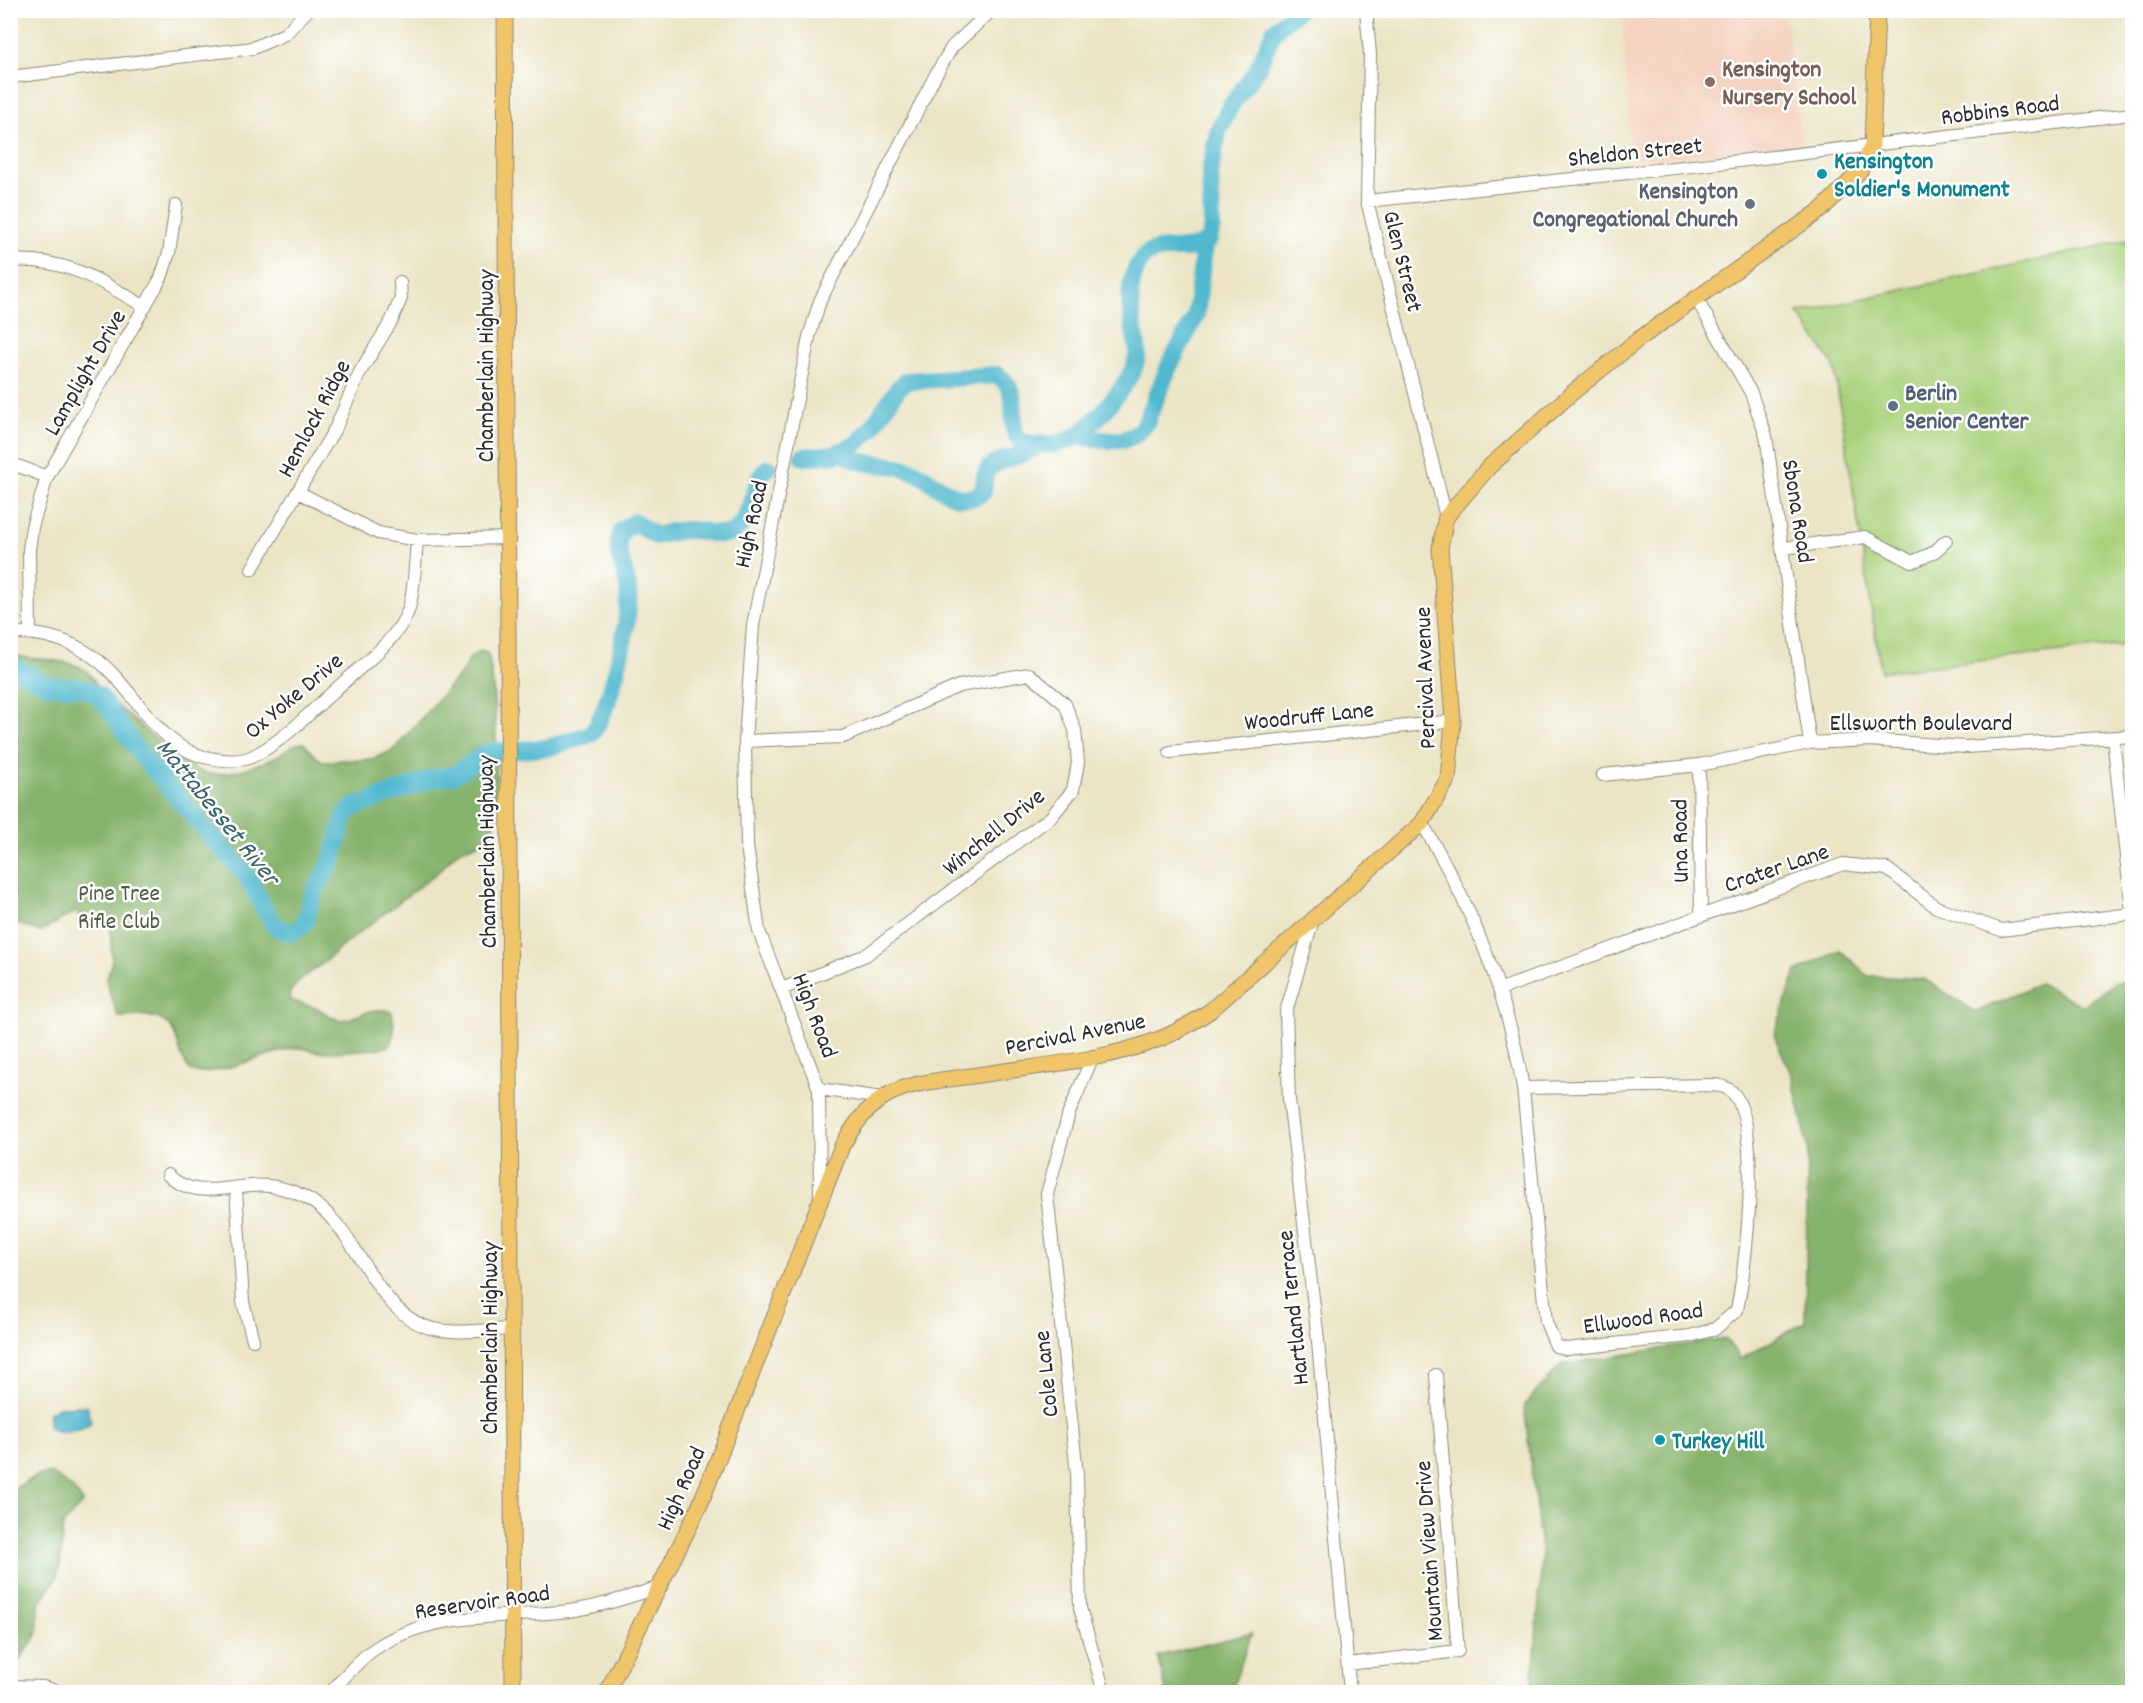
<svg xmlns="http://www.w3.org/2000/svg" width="2143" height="1703" viewBox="0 0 2143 1703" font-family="Dekko,sans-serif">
  <rect width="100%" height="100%" fill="#fff"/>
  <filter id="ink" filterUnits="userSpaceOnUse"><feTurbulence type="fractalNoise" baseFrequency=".0167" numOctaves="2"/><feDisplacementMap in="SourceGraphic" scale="12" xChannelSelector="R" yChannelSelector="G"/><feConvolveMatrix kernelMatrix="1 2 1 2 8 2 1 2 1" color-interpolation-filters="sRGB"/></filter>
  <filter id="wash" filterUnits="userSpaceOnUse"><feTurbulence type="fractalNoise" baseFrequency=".008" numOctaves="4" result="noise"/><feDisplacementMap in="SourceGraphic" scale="24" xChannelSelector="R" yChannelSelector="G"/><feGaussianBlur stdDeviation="1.35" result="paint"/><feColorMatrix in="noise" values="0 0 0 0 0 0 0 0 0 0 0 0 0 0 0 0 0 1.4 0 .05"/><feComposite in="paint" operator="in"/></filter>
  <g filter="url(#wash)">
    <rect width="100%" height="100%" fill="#ebe4c5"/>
    <path fill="#f4d3c1" d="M 1740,12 L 1786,18 L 1801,145 L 1630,161 L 1623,14 Z"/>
    <path fill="#a9d17c" stroke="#6a7e54" stroke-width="1.5" d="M 2132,239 L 2132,644 L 1881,672 L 1834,366 L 1798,313 Z"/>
    <path fill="#86b36c" stroke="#586f4c" stroke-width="1.5" d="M 480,651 L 487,653 C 496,671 500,812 493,833 L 483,842 L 457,852 L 438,872 L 336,951 C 322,968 300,975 289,994 L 291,1000 C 300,1004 311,1005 319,1009 C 327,1013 331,1019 340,1020 C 358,1020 369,1004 392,1012 C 394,1022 397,1041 387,1047 C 384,1049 325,1053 319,1052 C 311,1051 304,1047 296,1048 C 261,1054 228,1074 192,1072 C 171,1052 186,1021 147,1016 C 138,1015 128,1018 118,1017 L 106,981 L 112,961 L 110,928 L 104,924 L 98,926 L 75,912 L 40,932 L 11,921 L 11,655 C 33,660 61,658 82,668 C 92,673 95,685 103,692 C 117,706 187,768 202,772 C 225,779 256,766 277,756 C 286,751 294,742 304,743 C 309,748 314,756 321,760 C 328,764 337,760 344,760 C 367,760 373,761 394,749 L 463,671 L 469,659 Z
      M 1840,950 L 1868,976 L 1924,979 L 1976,1012 L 2040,983 L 2083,1006 L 2114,983 L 2132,980 L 2132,1692 L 1532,1692 L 1542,1558 L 1524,1405 L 1561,1365 L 1725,1338 L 1741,1359 L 1805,1322 L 1808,1147 L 1792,1076 L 1774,1035 L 1796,972 Z
      M 51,1473 L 74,1490 L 83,1502 L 63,1525 L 60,1566 L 56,1579 L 39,1604 L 37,1636 L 11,1671 L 11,1490 L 37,1476 Z
      M 1252,1633 L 1231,1692 L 1166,1692 L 1158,1656 Z"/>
    <path fill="#50b7ce" stroke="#3e717c" stroke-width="1.5" d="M 87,1406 L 91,1422 C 82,1431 60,1436 49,1428 L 49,1413 L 58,1407 Z"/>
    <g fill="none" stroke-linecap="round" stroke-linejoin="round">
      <path stroke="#50b7ce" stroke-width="18" d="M 1077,435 L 1102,440 L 1123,440 L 1135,435 L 1145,425 L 1169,366 L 1196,316 L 1204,245
        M 843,451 C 859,469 892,461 913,471 C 936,481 958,511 983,492 C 985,485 983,476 988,469 C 997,458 1026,457 1039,444
        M 803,457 L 835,454 L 855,445 L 871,429 L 899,387 L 907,381 L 997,375 C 1028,394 1001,432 1024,442 C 1038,447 1060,445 1073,438 C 1093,427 1134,379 1137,357 C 1139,348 1135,338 1134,330 C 1129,307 1127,278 1142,259 C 1156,240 1192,258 1209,240 L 1212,226 L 1210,171 L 1219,129 L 1230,107 L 1257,70 L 1274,31 L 1298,10
        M 10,669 L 18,669 L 47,685 L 83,688 L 100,696 L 140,754 L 247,877 L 273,924 L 283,931 L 294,932 L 305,923 L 313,895 L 332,861 L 344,818 L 352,808 L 431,779 L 454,775 L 487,752 L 547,748 L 591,734 C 610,712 632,617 628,588 C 626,567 612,551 622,530 L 635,522 L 655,536 C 678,531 686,527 710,533 C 717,534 726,536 733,532 C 752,521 754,477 768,468"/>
    </g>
  </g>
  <g filter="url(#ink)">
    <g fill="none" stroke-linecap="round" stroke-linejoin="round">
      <g stroke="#8b8878" stroke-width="14">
        <path id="minor" d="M 1366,10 L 1370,54 L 1367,201 L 1446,517
          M 10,77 L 253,48 L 285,34 L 308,10
          M 1367,201 L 1739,161 L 2132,114
          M 10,261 C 64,257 102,281 145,307
          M 1697,300 L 1751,393 L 1766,436 L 1810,743
          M 10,463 L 47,477
          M 298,492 L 378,533 L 417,540 L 508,538
          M 1784,548 L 1865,537 L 1912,562 L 1933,553 L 1946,541
          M 252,569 L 336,427 L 360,372 L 392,320 L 401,298 L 400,282
          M 30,632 L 29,550 L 32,527 L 47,477 L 161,278 L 169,253 L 176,205
          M 10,633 C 39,632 68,639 92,656 C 137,687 156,752 215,759 C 227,761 240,762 251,757 C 283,742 307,715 333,692 C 356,670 400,639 409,608 C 415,586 415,562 417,540
          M 2113,738 L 2132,911
          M 745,741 L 843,737 L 959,686 L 1029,674 L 1065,704 L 1075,730 L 1078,763 L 1073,790 L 1051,817 L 866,955 L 782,989
          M 1170,752 L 1453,721
          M 1699,765 L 1701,916
          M 1603,775 L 1699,765 L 1810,743 L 1869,740 L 1966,747 L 2132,736
          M 1422,823 C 1471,905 1508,993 1523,1088
          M 1312,923 L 1286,1012 L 1289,1099 L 1317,1331 L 1350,1692
          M 1501,989 L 1843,864 L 1887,869 L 1936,907 L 2001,930 L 2132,914
          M 1093,1056 L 1069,1113 L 1047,1194 L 1077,1474 L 1080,1608 L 1104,1692
          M 1714,1085 C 1722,1086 1728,1087 1734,1094 C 1762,1129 1746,1266 1737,1310 L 1715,1329 L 1690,1336 L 1566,1349 L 1556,1346 L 1546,1322 L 1523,1088 Z
          M 819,1089 L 882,1098
          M 168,1175 C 192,1198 220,1188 250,1186 C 268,1184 287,1188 303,1196 C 360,1224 371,1315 434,1329 C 459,1334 486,1330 511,1329
          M 236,1188 L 243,1302 L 253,1340
          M 820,1197 L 819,1089 L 759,931 L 747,846 L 745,741 L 753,625 L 809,337 L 820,301 L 935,76 L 952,47 L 992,10
          M 1348,1664 L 1458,1651 L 1436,1375
          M 10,1686 L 43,1687 L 60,1692
          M 331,1692 C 344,1678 357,1661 373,1650 C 430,1610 503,1619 569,1611 C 599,1607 628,1597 657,1588"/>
      </g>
      <g stroke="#8b8878" stroke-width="17">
        <path id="major" d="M 505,10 L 513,1692
          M 607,1692 L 699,1507 L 842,1146 C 853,1127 865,1109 884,1097 C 908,1082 944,1080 972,1076 C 1033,1066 1100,1062 1157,1040 C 1176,1033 1193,1022 1210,1011 L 1422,823 L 1448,779 L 1453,721 L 1440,548 L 1446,517 L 1489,467 L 1572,393 L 1639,339 L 1821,210 L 1860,171 L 1872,145 L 1877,10"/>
      </g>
      <use href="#minor" stroke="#fff" stroke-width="12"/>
      <use href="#major" stroke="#f0c469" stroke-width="15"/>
    </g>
  </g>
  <circle fill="#8d6e63" stroke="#fff" stroke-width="2" cx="1710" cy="82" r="6"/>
  <g fill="#0f9aa8" stroke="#fff" stroke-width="2">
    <circle cx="1822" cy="174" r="6"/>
    <circle cx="1660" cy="1440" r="6"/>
  </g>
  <circle fill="#6b7280" stroke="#fff" stroke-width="2" cx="1750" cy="204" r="6"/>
  <circle fill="#5c6f8a" stroke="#fff" stroke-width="2" cx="1893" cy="406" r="6"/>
  <g text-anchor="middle" stroke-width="5" stroke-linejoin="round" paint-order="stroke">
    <g font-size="24" font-weight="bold" fill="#785e54" stroke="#fff" text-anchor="start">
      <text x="1722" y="76">Kensington<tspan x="1722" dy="28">Nursery School</tspan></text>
    </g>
    <g font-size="24" fill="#2b2b2b" stroke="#fff">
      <text transform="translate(2000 109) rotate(-7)" y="8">Robbins Road</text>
      <text transform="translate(1635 151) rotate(-6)" y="8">Sheldon Street</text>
      <text transform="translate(1404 261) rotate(76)" y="8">Glen Street</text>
      <text transform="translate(485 366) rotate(-90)" y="8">Chamberlain Highway</text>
      <text transform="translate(84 372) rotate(-60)" y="8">Lamplight Drive</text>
      <text transform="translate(313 418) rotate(-62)" y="8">Hemlock Ridge</text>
      <text transform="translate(1799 511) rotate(81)" y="8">Sbona Road</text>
      <text transform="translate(750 524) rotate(-78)" y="8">High Road</text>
      <text transform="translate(1424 678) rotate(-92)" y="8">Percival Avenue</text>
      <text transform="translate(293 695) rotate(-40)" y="8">Ox Yoke Drive</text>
      <text transform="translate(1309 715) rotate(-6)" y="8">Woodruff Lane</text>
      <text x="1921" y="730">Ellsworth Boulevard</text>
      <text transform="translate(993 831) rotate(-39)" y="8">Winchell Drive</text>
      <text transform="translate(1679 841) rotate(-91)" y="8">Una Road</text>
      <text transform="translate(486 852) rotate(-91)" y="8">Chamberlain Highway</text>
      <text transform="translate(1776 867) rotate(-19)" y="8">Crater Lane</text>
      <text transform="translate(816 1015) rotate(69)" y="8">High Road</text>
      <text transform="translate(1075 1033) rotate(-11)" y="8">Percival Avenue</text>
      <text transform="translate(1292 1308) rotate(-96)" y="8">Hartland Terrace</text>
      <text transform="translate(1643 1317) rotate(-8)" y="8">Ellwood Road</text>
      <text transform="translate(489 1338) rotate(-90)" y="8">Chamberlain Highway</text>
      <text transform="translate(1045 1374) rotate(-96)" y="8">Cole Lane</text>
      <text transform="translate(680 1488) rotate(-66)" y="8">High Road</text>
      <text transform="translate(1428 1551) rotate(-94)" y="8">Mountain View Drive</text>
      <text transform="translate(482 1601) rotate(-8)" y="8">Reservoir Road</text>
    </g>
    <g font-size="24" font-weight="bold" fill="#0d838f" stroke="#fff" text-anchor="start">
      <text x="1834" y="168">Kensington<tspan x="1834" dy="28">Soldier's Monument</tspan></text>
      <text x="1672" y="1448">Turkey Hill</text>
    </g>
    <g font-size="24" font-weight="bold" fill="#5b616d" stroke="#fff" text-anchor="end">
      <text x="1738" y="198">Kensington<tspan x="1738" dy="28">Congregational Church</tspan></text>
    </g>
    <g font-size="24" font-weight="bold" fill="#4e5e75" stroke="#fff" text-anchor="start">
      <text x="1905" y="400">Berlin<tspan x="1905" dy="28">Senior Center</tspan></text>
    </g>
    <g font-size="24" fill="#515d43" stroke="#fff">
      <text x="119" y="900">Pine Tree<tspan x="119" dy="28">Rifle Club</tspan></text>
    </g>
    <g font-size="26" font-style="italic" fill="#3a636c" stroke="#fff">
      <text transform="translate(219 811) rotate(51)" y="9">Mattabesset River</text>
    </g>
  </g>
  <rect width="2143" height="1703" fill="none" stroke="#fff" stroke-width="36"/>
</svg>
